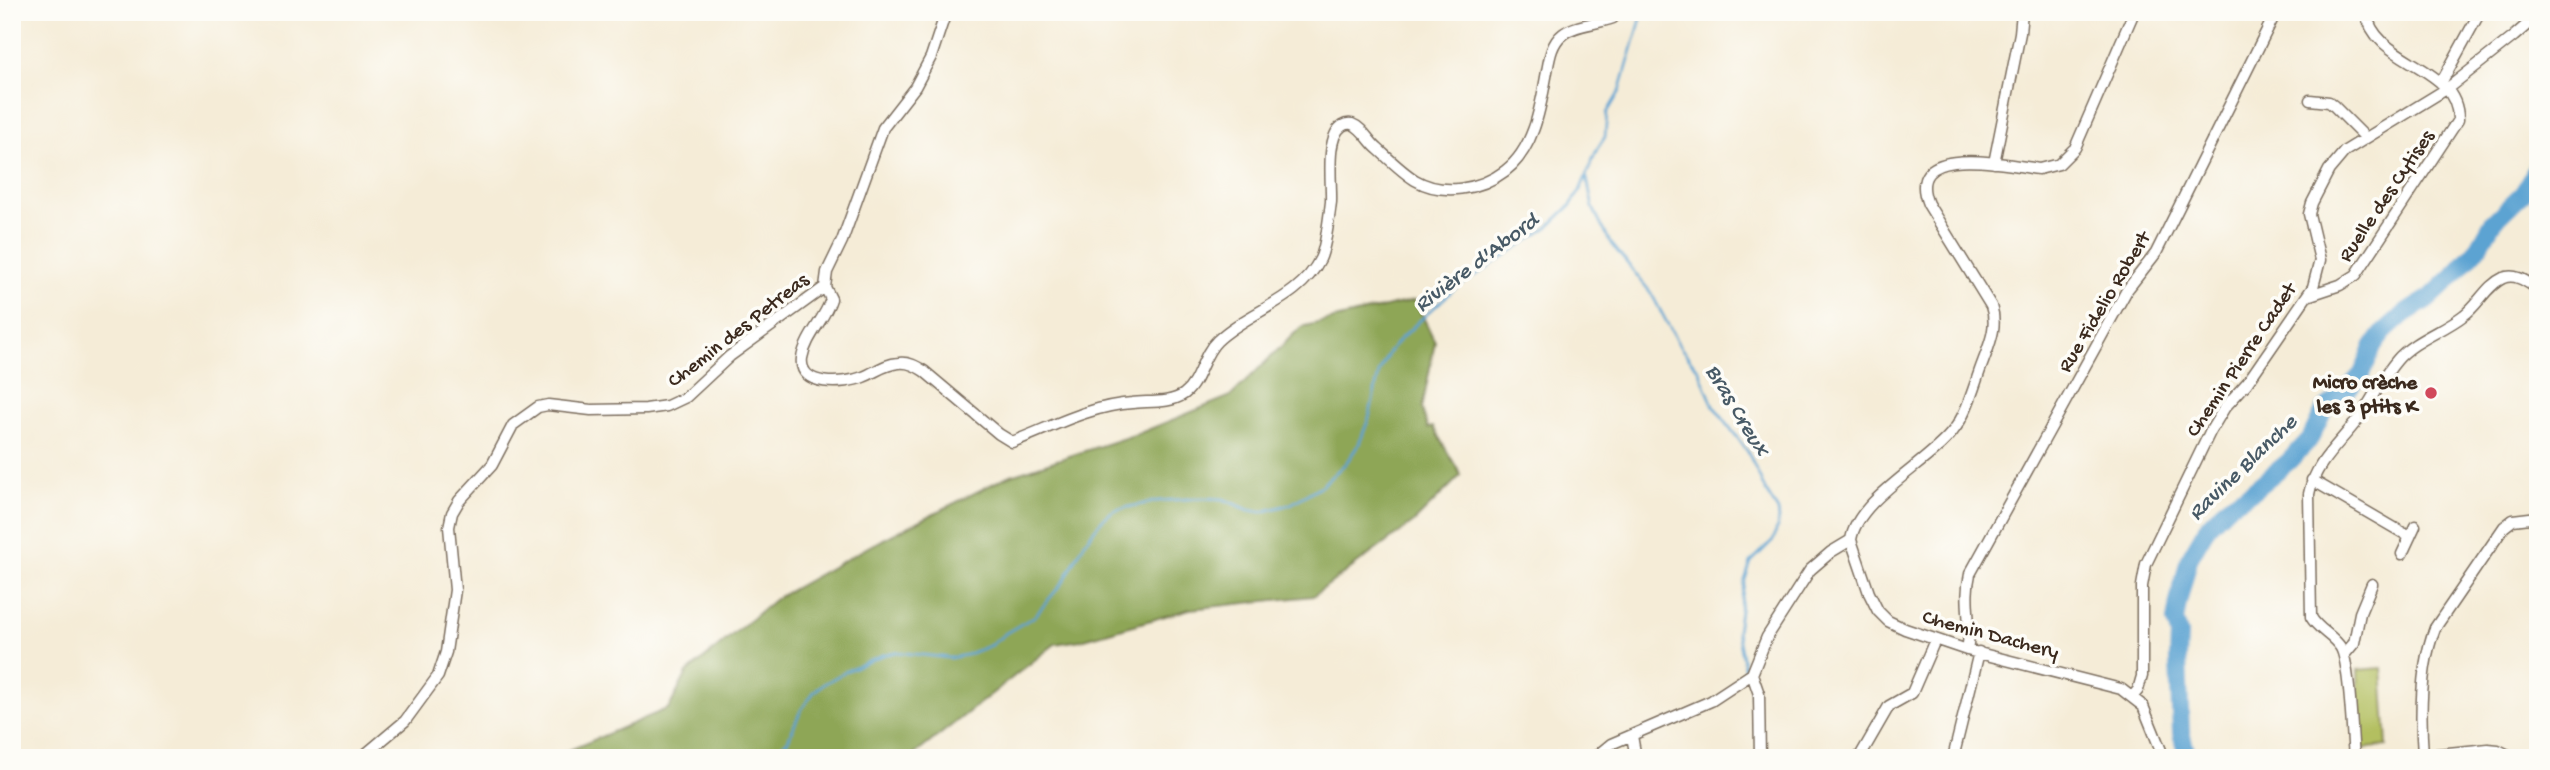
<svg xmlns="http://www.w3.org/2000/svg" width="2550" height="770" viewBox="0 0 2550 770" font-family="'Gochi Hand',sans-serif">
  <rect width="100%" height="100%" fill="#fdfcf7"/>
  <filter id="ink" filterUnits="userSpaceOnUse"><feTurbulence type="fractalNoise" baseFrequency=".0143" numOctaves="2"/><feDisplacementMap in="SourceGraphic" scale="14" xChannelSelector="R" yChannelSelector="G"/><feConvolveMatrix kernelMatrix="1 2 1 2 8 2 1 2 1" color-interpolation-filters="sRGB"/></filter>
  <filter id="wash" filterUnits="userSpaceOnUse"><feTurbulence type="fractalNoise" baseFrequency=".00686" numOctaves="4" result="noise"/><feDisplacementMap in="SourceGraphic" scale="28" xChannelSelector="R" yChannelSelector="G"/><feGaussianBlur stdDeviation="1.57" result="paint"/><feColorMatrix in="noise" values="0 0 0 0 0 0 0 0 0 0 0 0 0 0 0 0 0 1.4 0 .05"/><feComposite in="paint" operator="in"/></filter>
  <g filter="url(#wash)">
    <rect width="100%" height="100%" fill="#f5ecd7"/>
    <path fill="#b3bf61" stroke="#777440" stroke-width="2" d="M 2382,668 L 2387,746 L 2359,749 L 2358,670 Z"/>
    <path fill="#8ea657" stroke="#64683a" stroke-width="2" d="M 1415,300 L 1435,342 L 1422,409 L 1428,428 L 1433,427 L 1461,475 L 1414,522 L 1313,596 L 1190,609 L 1081,640 L 1055,644 L 910,758 L 551,758 L 669,708 L 687,673 L 775,599 L 872,545 L 1008,476 L 1140,433 L 1231,396 L 1301,327 Z"/>
    <g fill="none" stroke-linecap="round" stroke-linejoin="round">
      <path stroke="#5ca3d2" stroke-width="2.5" d="M 1587,178 L 1593,208 L 1610,242 L 1651,293 L 1680,347 L 1699,370 L 1713,405 L 1748,452 L 1765,490 L 1778,511 L 1779,519 L 1774,539 L 1751,562 L 1744,583 L 1737,631 L 1745,672
        M 1751,687 L 1754,720
        M 770,758 L 788,740 L 801,710 L 814,692 L 822,685 L 848,670 L 883,655 L 896,652 L 950,658 L 966,655 L 991,645 L 1006,633 L 1035,616 L 1064,581 L 1086,540 L 1102,520 L 1114,510 L 1158,501 L 1203,498 L 1223,499 L 1249,510 L 1262,512 L 1291,504 L 1322,485 L 1346,463 L 1359,444 L 1369,418 L 1379,373 L 1389,352 L 1401,338 L 1452,291 L 1547,228 L 1571,205 L 1580,191 L 1597,149 L 1605,137 L 1607,113 L 1620,91 L 1643,12"/>
      <path stroke="#5ca3d2" stroke-width="18" d="M 2188,758 L 2181,733 L 2178,659 L 2179,634 L 2175,621 L 2178,603 L 2189,559 L 2208,526 L 2228,506 L 2251,492 L 2288,462 L 2310,439 L 2324,410 L 2336,401 L 2362,374 L 2373,347 L 2384,332 L 2404,314 L 2430,298 L 2454,275 L 2479,247 L 2493,222 L 2523,193 L 2532,178 L 2538,163"/>
    </g>
  </g>
  <g filter="url(#ink)">
    <g fill="none" stroke-linecap="round" stroke-linejoin="round">
      <g stroke="#7c6e5f" stroke-width="13">
        <path id="street" d="M 2134,12 L 2075,148 L 2059,164 L 2039,169 C 2009,165 1902,141 1928,204 L 1991,306 C 1998,326 1990,343 1983,362 C 1974,385 1968,412 1953,431 C 1929,463 1857,499 1851,540 L 1869,593 L 1878,611 L 1888,621 L 1905,629 L 1967,650 L 2121,689 L 2143,706 L 2164,758
          M 2441,83 L 2480,12
          M 2310,100 L 2329,102 L 2334,106 L 2366,138
          M 1994,163 L 2020,33 L 2022,12
          M 825,287 L 831,299 C 825,319 806,336 802,358 C 798,388 845,384 863,377 C 876,372 884,364 899,363 C 909,362 916,366 924,371 L 999,434 L 1012,442 C 1052,427 1089,406 1132,403 C 1148,401 1170,404 1184,394 C 1200,382 1202,355 1217,341 C 1248,311 1300,300 1320,259 C 1326,247 1329,217 1331,202 C 1332,184 1325,137 1342,126 C 1345,124 1347,123 1352,124 C 1363,128 1369,142 1378,149 C 1389,159 1402,172 1415,180 C 1442,196 1480,190 1505,171 C 1533,150 1540,110 1546,77 C 1549,62 1550,44 1563,34 C 1576,24 1597,24 1613,18 L 1615,15 L 1613,12
          M 2307,296 L 2340,285 L 2356,275 L 2458,120 C 2459,64 2374,65 2366,12
          M 2312,480 L 2410,537
          M 2402,554 L 2415,526
          M 1967,650 C 1973,623 1963,603 1970,574 L 2127,290 L 2156,253 L 2276,12
          M 2344,655 L 2354,643 L 2360,613 L 2372,584
          M 1752,674 L 1759,694 L 1760,758
          M 2132,697 L 2138,690 L 2142,676 L 2142,586 L 2146,564 L 2210,432 L 2225,407 L 2247,383 L 2313,287 L 2320,260 L 2309,214 L 2312,203 L 2329,170 L 2345,151 L 2448,88 L 2514,36 L 2538,15
          M 1632,736 L 1636,758
          M 2423,755 C 2420,714 2420,666 2435,628 L 2504,527 L 2513,520 L 2538,517
          M 361,758 L 405,721 L 438,676 L 446,652 L 455,590 L 449,527 L 452,513 L 459,501 L 492,465 L 513,425 L 538,407 L 548,405 L 591,410 L 646,409 L 667,406 L 686,397 L 730,356 L 825,287 L 827,272 L 842,241 L 883,128 L 915,87 L 931,57 L 946,12
          M 1594,758 L 1611,744 L 1711,701 L 1752,674 L 1767,637 L 1810,570 L 1831,552 L 1851,540
          M 1859,758 L 1889,706 L 1912,693 L 1935,640
          M 1953,758 L 1979,652
          M 2354,758 C 2352,735 2350,664 2341,648 C 2333,635 2318,630 2311,617 L 2309,494 C 2315,461 2343,441 2362,414 C 2374,397 2383,376 2397,360 C 2414,340 2444,331 2464,315 C 2478,305 2487,285 2503,278 C 2516,273 2527,282 2538,289
          M 2399,758 L 2488,749 L 2498,750 L 2514,758"/>
      </g>
      <use href="#street" stroke="#fff" stroke-width="10"/>
    </g>
  </g>
  <circle fill="#d1495b" stroke="#fdfcf7" stroke-width="2.5" cx="2431" cy="393" r="7"/>
  <g text-anchor="middle" stroke-width="7" stroke-linejoin="round" paint-order="stroke">
    <g font-size="21" fill="#3b2a1e" stroke="#fdfcf7">
      <text transform="translate(2385 195) rotate(-56)" y="7">Ruelle des Cytises</text>
      <text transform="translate(2103 301) rotate(-59)" y="7">Rue Fidelio Robert</text>
      <text transform="translate(737 329) rotate(-38)" y="7">Chemin des Petreas</text>
      <text transform="translate(2240 359) rotate(-56)" y="7">Chemin Pierre Cadet</text>
      <text transform="translate(1991 633) rotate(15)" y="7">Chemin Dachery</text>
    </g>
    <g font-size="21" font-weight="bold" fill="#3b2a1e" stroke="#fdfcf7" text-anchor="end">
      <text x="2417" y="388">Micro crèche<tspan x="2417" dy="24">les 3 ptits K</tspan></text>
    </g>
    <g font-size="23" font-style="italic" fill="#485a66" stroke="#fdfcf7">
      <text transform="translate(1475 261) rotate(-37)" y="8">Rivière d'Abord</text>
      <text transform="translate(1739 409) rotate(59)" y="8">Bras Creux</text>
      <text transform="translate(2241 466) rotate(-44)" y="8">Ravine Blanche</text>
    </g>
  </g>
  <rect width="2550" height="770" fill="none" stroke="#fdfcf7" stroke-width="42"/>
</svg>
